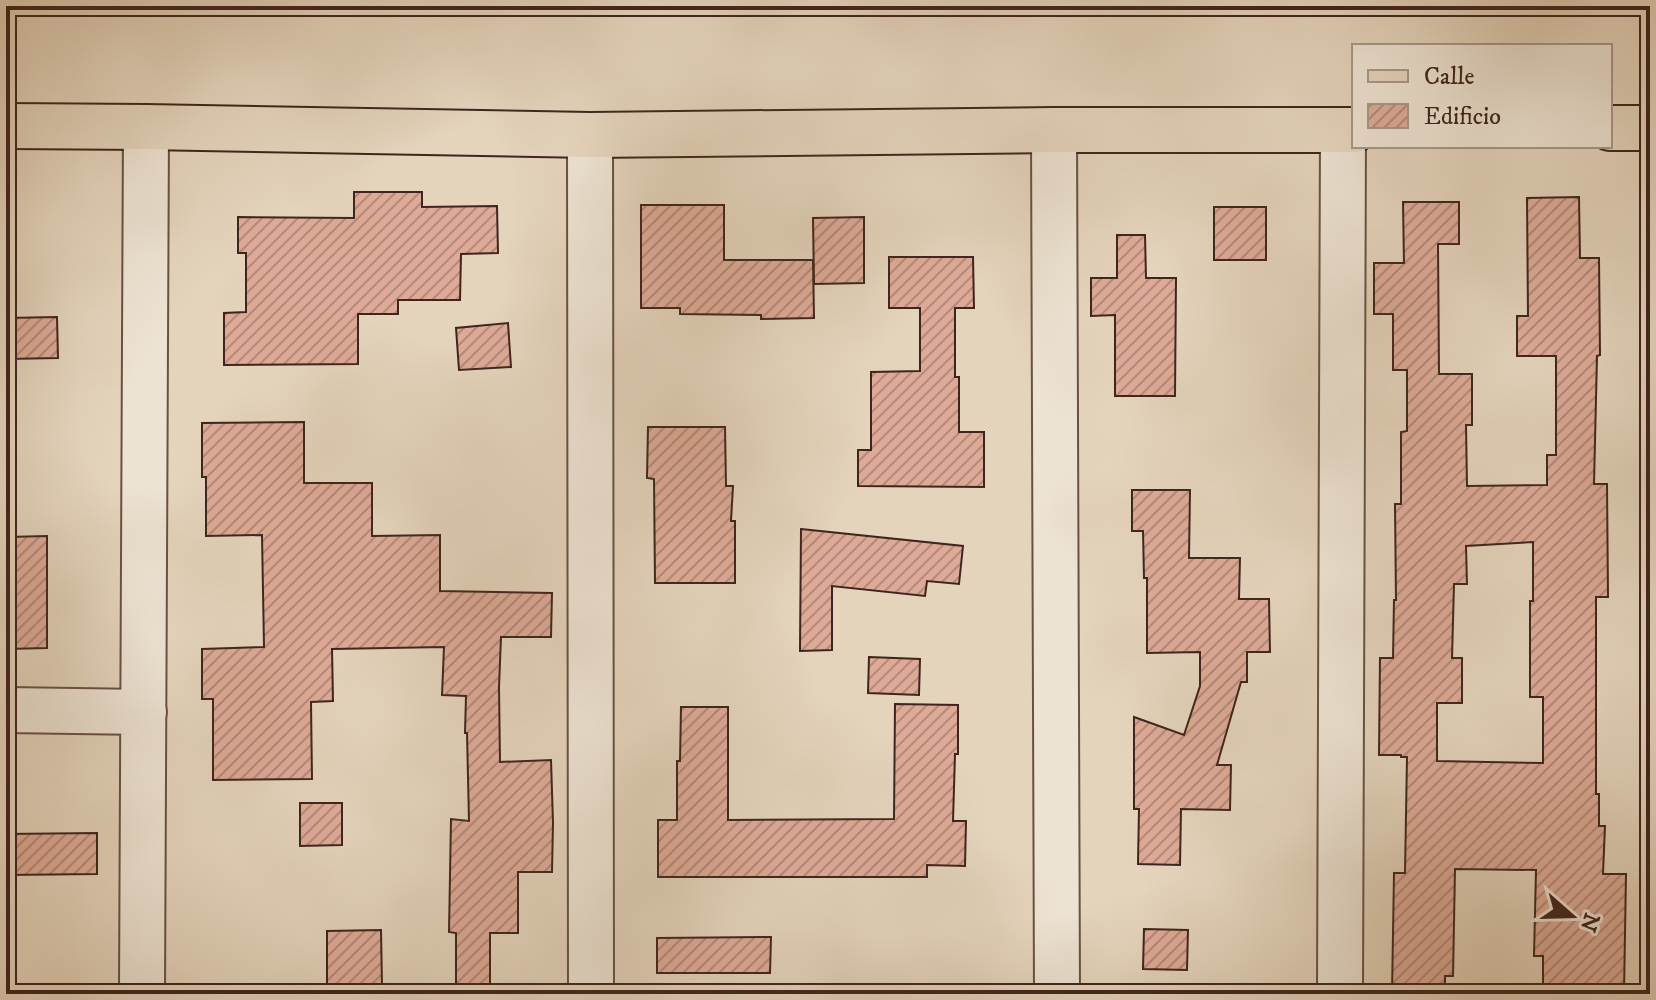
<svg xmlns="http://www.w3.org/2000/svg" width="1656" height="1000" viewBox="0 0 1656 1000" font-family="'IM FELL DW Pica',serif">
  <defs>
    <pattern id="building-hatch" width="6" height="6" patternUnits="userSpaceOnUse" patternTransform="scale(2)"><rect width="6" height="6" fill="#deaa97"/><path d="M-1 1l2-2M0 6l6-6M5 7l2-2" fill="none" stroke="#b58a7a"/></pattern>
  </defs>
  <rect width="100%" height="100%" fill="#e4d4bc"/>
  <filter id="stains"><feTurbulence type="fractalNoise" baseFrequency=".0025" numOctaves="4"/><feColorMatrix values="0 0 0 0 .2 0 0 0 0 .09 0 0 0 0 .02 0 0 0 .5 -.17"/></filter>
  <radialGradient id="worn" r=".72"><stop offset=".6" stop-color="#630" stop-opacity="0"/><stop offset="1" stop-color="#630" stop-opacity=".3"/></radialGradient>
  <path fill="url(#building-hatch)" stroke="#3f251c" stroke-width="2" fill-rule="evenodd" d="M 354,192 L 422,192 L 422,207 L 497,206 L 498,253 L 461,254 L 460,300 L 398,300 L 398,314 L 358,314 L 358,364 L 224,365 L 224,313 L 246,312 L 246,253 L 238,253 L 238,217 L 354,218 Z
    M 1579,197 L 1580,258 L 1599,258 L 1600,355 L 1597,356 L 1594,484 L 1607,484 L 1608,597 L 1596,597 L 1596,794 L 1599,794 L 1599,826 L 1605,826 L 1603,874 L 1626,874 L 1624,994 L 1543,994 L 1543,956 L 1534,956 L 1536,870 L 1455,869 L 1453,976 L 1445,976 L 1445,994 L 1392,994 L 1394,873 L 1405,873 L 1407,757 L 1401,757 L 1401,755 L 1379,755 L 1380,658 L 1393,658 L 1394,600 L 1396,600 L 1395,504 L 1401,504 L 1401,432 L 1407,431 L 1407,370 L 1393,370 L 1393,314 L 1374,314 L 1374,263 L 1404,263 L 1403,202 L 1459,202 L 1459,244 L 1438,244 L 1439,374 L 1472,374 L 1472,425 L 1466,425 L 1467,486 L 1547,485 L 1547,455 L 1556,455 L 1556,356 L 1517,356 L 1517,316 L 1528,316 L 1527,198 ZM 1533,542 L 1533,601 L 1530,601 L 1530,697 L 1543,697 L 1543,763 L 1437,761 L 1437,703 L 1462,703 L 1462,658 L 1452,658 L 1454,584 L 1467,584 L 1466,546 Z
    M 641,205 L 724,205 L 724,260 L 813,260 L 814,318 L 761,319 L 761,315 L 680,314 L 680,308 L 641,308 Z
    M 1214,207 L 1266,207 L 1266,260 L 1214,260 Z
    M 864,217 L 864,283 L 814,284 L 813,218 Z
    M 1117,235 L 1145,235 L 1146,278 L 1176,278 L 1175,396 L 1115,396 L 1115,315 L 1091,316 L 1091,278 L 1117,278 Z
    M 889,257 L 973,257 L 974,308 L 955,308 L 955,377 L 959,377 L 959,432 L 984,432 L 984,487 L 858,486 L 858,450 L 871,450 L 871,372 L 920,371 L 920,308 L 889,308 Z
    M 57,317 L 58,358 L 6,359 L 6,318 Z
    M 508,323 L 511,367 L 459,370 L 456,328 Z
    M 304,422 L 304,483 L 372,483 L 372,536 L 440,535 L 440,591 L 552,593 L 551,637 L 501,637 L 499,687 L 500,762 L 551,760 L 553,823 L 552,872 L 518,872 L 518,933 L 490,933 L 490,987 L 456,987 L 456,933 L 449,932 L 451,819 L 469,821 L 467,733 L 465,733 L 466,696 L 442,695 L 444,647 L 332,649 L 333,701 L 311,702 L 312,779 L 213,780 L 213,699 L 202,699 L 202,649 L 264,647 L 262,535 L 206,536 L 206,477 L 202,477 L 202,423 Z
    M 648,427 L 725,427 L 726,486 L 733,486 L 731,521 L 735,521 L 735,583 L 655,583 L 654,479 L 647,478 Z
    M 1132,490 L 1190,490 L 1189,558 L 1240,558 L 1239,599 L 1269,599 L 1270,652 L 1247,652 L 1247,682 L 1241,682 L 1217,765 L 1231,765 L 1230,810 L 1181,809 L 1180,865 L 1138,864 L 1139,809 L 1134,809 L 1134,717 L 1184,735 L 1200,686 L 1200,652 L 1147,653 L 1147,578 L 1144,578 L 1143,531 L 1132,531 Z
    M 801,529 L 963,546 L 959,584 L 927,581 L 925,596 L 832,586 L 832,650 L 800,651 Z
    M 47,536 L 47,648 L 6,649 L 6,537 Z
    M 869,657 L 920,659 L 919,695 L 868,693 Z
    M 895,704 L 958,705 L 958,754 L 955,754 L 953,821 L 966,821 L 965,866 L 927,865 L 927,877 L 658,877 L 658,820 L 677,820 L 677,761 L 680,761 L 681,707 L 728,707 L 728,820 L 894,819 Z
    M 300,803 L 342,803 L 342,845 L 300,846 Z
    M 97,833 L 97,874 L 6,875 L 6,834 Z
    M 1144,929 L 1188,930 L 1187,970 L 1143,969 Z
    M 381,930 L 382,985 L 327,986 L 327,931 Z
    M 771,937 L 770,973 L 657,973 L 657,938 Z"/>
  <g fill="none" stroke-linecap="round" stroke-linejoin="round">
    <g stroke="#685144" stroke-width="48">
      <path id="minor" d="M 1054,130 L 1057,994
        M 590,135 L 591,994
        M 6,710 L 144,712
        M 142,994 L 146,127
        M 1340,994 L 1343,130"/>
    </g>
    <g stroke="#3f251c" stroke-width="48">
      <path id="major" d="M 6,126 L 146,127 L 590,135 L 1054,130 L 1354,130
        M 1610,128 L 1650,128"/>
    </g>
    <use href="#minor" stroke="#ede3d3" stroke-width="44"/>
    <use href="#major" stroke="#e4d4bc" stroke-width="44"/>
  </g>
  <rect width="1656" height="1000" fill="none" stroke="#e4d4bc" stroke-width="32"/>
  <rect x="8" y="8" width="1640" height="984" fill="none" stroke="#3f251c" stroke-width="4"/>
  <rect x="16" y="16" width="1624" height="968" fill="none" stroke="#3f251c" stroke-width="2"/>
  <rect x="1352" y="44" width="260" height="104" fill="#ede3d3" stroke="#a7978a" stroke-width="2"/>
  <rect x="1368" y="70" width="40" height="12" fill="#e4d4bc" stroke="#a7978a" stroke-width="2"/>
  <text x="1424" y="84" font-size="24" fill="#3f251c">Calle</text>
  <rect x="1368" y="104" width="40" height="24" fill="url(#building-hatch)" stroke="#a7978a" stroke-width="2"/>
  <text x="1424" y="124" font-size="24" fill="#3f251c">Edificio</text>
  <g transform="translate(1572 916) rotate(110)" stroke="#ede3d3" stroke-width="6" paint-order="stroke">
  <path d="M0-6L14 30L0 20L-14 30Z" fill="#3f251c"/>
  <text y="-12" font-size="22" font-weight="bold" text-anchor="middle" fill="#3f251c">N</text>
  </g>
  <rect width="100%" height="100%" filter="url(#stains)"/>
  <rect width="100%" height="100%" fill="url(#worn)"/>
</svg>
